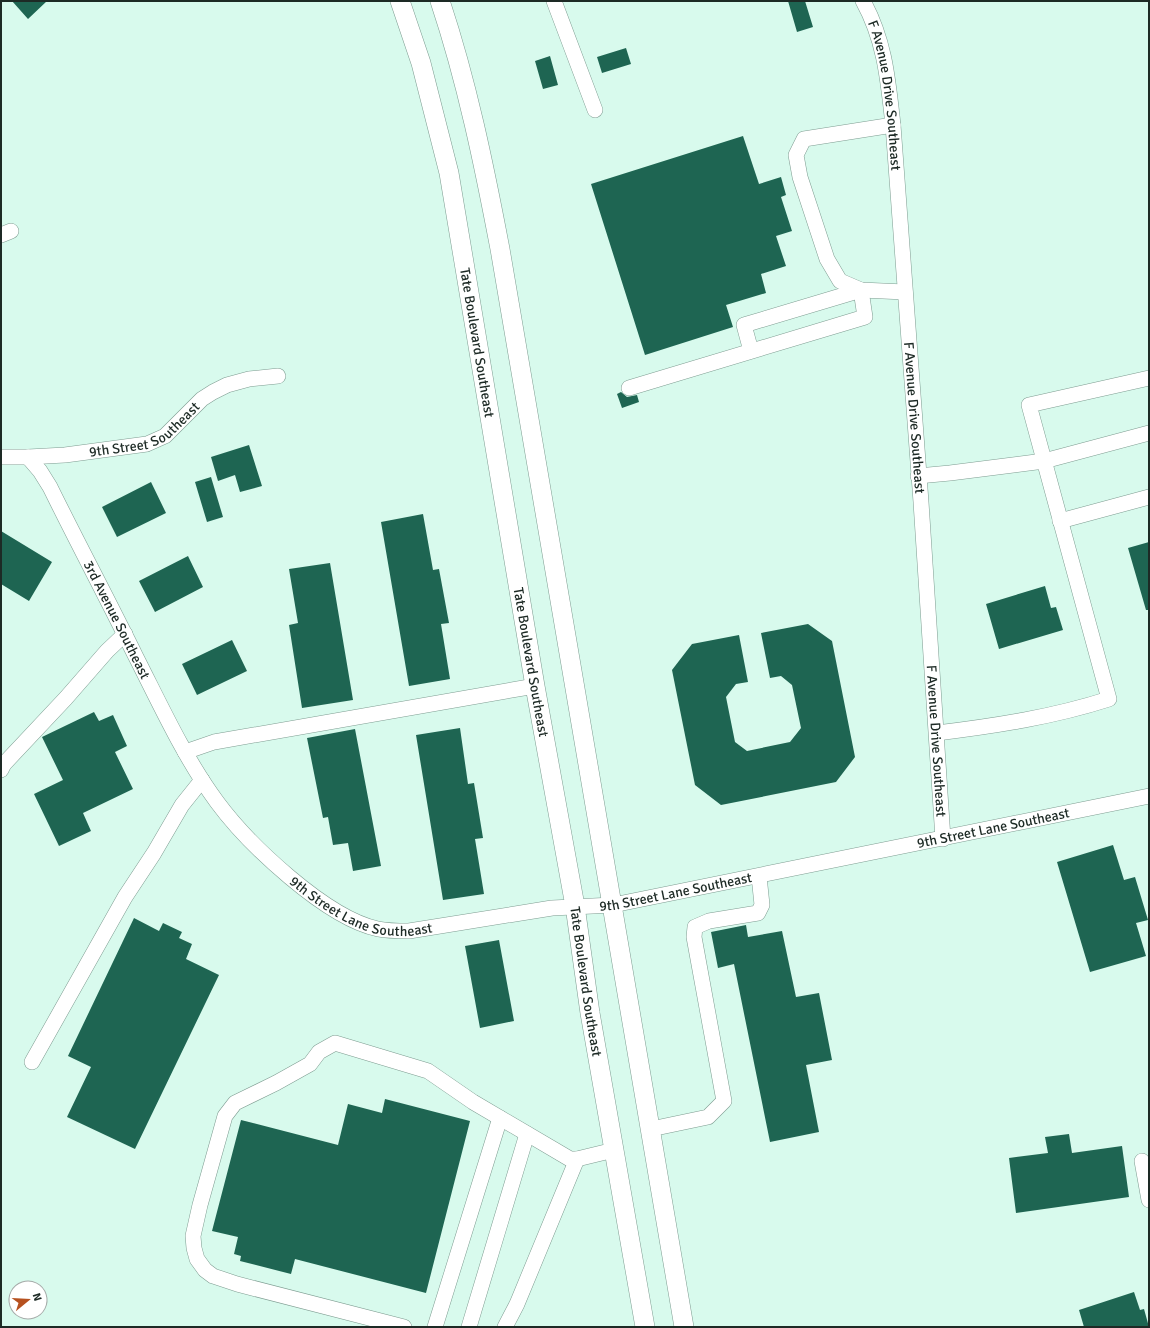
<svg xmlns="http://www.w3.org/2000/svg" width="1150" height="1328" viewBox="0 0 1150 1328" font-family="Signika,sans-serif">
  <rect width="100%" height="100%" fill="#d8faed"/>
  <path fill="#1e6552" d="M 12,1 L 47,1 L 28,19 Z
    M 788,1 L 805,1 L 813,27 L 797,32 Z
    M 626,48 L 631,64 L 602,73 L 597,57 Z
    M 550,56 L 558,85 L 543,89 L 535,61 Z
    M 743,136 L 759,184 L 781,177 L 786,195 L 781,197 L 792,231 L 776,236 L 786,266 L 761,274 L 766,293 L 726,305 L 733,327 L 645,355 L 591,184 Z
    M 621,392 L 627,397 L 637,395 L 639,402 L 622,408 L 617,394 Z
    M 249,445 L 262,486 L 240,492 L 235,475 L 218,481 L 211,457 Z
    M 211,477 L 223,517 L 207,522 L 195,482 Z
    M 151,482 L 166,513 L 117,537 L 102,507 Z
    M 423,514 L 433,570 L 439,569 L 449,623 L 441,624 L 450,679 L 409,686 L 381,522 Z
    M 1,531 L 52,562 L 29,601 L 1,584 Z
    M 1149,542 L 1149,610 L 1146,610 L 1128,548 Z
    M 188,556 L 203,587 L 155,612 L 139,581 Z
    M 330,563 L 353,700 L 302,708 L 289,625 L 298,623 L 289,569 Z
    M 1045,586 L 1051,608 L 1056,607 L 1063,630 L 999,649 L 986,604 Z
    M 808,624 L 832,641 L 855,757 L 836,782 L 721,805 L 695,785 L 672,670 L 692,644 L 739,635 L 748,682 L 736,684 L 726,697 L 735,742 L 747,751 L 790,742 L 801,728 L 792,685 L 781,676 L 770,678 L 761,633 Z
    M 232,640 L 247,671 L 197,695 L 182,664 Z
    M 94,712 L 99,721 L 113,715 L 127,746 L 115,752 L 133,789 L 83,813 L 91,831 L 59,846 L 34,794 L 63,780 L 42,737 Z
    M 460,728 L 468,784 L 474,783 L 483,838 L 475,839 L 484,894 L 443,900 L 416,735 Z
    M 355,729 L 381,866 L 353,871 L 348,843 L 333,845 L 328,817 L 323,818 L 307,738 Z
    M 1113,845 L 1124,880 L 1135,877 L 1148,920 L 1136,923 L 1146,956 L 1090,972 L 1057,862 Z
    M 134,918 L 159,931 L 163,923 L 182,932 L 179,938 L 192,944 L 186,959 L 219,975 L 135,1149 L 67,1117 L 91,1067 L 68,1056 Z
    M 746,925 L 748,937 L 782,931 L 796,997 L 819,993 L 832,1060 L 806,1065 L 819,1132 L 770,1142 L 734,964 L 718,968 L 711,932 Z
    M 499,940 L 514,1021 L 480,1028 L 465,946 Z
    M 385,1099 L 470,1121 L 426,1293 L 295,1259 L 291,1274 L 240,1261 L 241,1256 L 234,1254 L 238,1237 L 212,1231 L 241,1120 L 338,1145 L 348,1104 L 382,1113 Z
    M 1069,1134 L 1072,1153 L 1122,1146 L 1129,1197 L 1016,1213 L 1009,1158 L 1048,1153 L 1045,1137 Z
    M 1134,1292 L 1140,1310 L 1144,1309 L 1149,1327 L 1084,1327 L 1079,1310 Z"/>
  <g fill="none" stroke-linecap="round" stroke-linejoin="round">
    <g stroke="#7e9c91" stroke-width="16">
      <g id="minor">
        <path d="M 554,1 L 595,110"/>
        <path id="s1" d="M 863,1 C 885,41 888,80 893,125 L 921,502 L 943,839"/>
        <path d="M 893,125 L 804,139 L 796,155 L 800,177 L 827,259 L 840,281 L 861,290 L 905,292"/>
        <path d="M 1,235 L 11,231"/>
        <path d="M 629,388 L 865,317 L 861,290 L 744,325 L 751,351"/>
        <path id="s2" d="M 1,457 L 28,457 L 65,455 L 147,444 L 165,436 L 202,399 L 213,392 L 227,385 L 249,379 L 278,376"/>
        <path id="s3" d="M 28,457 L 40,471 L 50,487 C 78,544 108,600 136,657 C 161,706 184,757 217,802 C 248,844 326,918 378,929 C 388,931 399,931 409,931 L 552,908 L 613,905 L 1149,796"/>
        <path d="M 918,476 L 950,473 L 1044,461 L 1149,433"/>
        <path d="M 1060,521 L 1149,497"/>
        <path d="M 937,733 C 995,726 1053,717 1109,699 L 1029,405 L 1149,378"/>
        <path d="M 185,752 L 214,742 L 535,686"/>
        <path d="M 1,770 L 4,764 L 66,698 L 107,651 L 125,634"/>
        <path d="M 32,1062 L 125,897 L 154,853 L 182,805 L 202,780"/>
        <path d="M 651,1129 L 708,1117 L 724,1101 L 694,937 L 695,927 L 709,921 L 758,913 L 762,905 L 759,876"/>
        <path d="M 1142,1161 L 1149,1200"/>
        <path d="M 404,1327 L 237,1284 L 213,1276 L 205,1270 L 197,1259 L 194,1248 L 193,1236 L 200,1205 L 225,1116 L 235,1103 L 276,1083 L 310,1064 L 319,1052 L 335,1043 L 428,1071 L 473,1102 L 570,1159 L 577,1159 L 614,1150"/>
        <path d="M 435,1327 L 500,1118"/>
        <path d="M 469,1327 L 527,1134"/>
        <path d="M 505,1327 L 517,1304 L 577,1159"/>
      </g>
    </g>
    <g stroke="#7e9c91" stroke-width="20">
      <g id="major">
        <path id="s4" d="M 400,1 L 421,63 L 449,173 L 535,686 L 575,906 L 590,1013 L 645,1327"/>
        <path d="M 440,1 C 467,82 484,165 500,249 L 684,1327"/>
      </g>
    </g>
    <use href="#minor" stroke="#fff" stroke-width="15"/>
    <use href="#major" stroke="#fff" stroke-width="19"/>
  </g>
  <g text-anchor="middle" stroke-width="4" stroke-linejoin="round" paint-order="stroke">
    <g font-size="14" fill="#1d2a25" stroke="#fff">
      <text dy="5" stroke="none"><textPath href="#s1" startOffset="98">F Avenue Drive Southeast</textPath></text>
      <text dy="5" stroke="none"><textPath href="#s4" startOffset="351">Tate Boulevard Southeast</textPath></text>
      <text dy="5" stroke="none"><textPath href="#s1" startOffset="422">F Avenue Drive Southeast</textPath></text>
      <text dy="5" stroke="none"><textPath href="#s2" startOffset="150">9th Street Southeast</textPath></text>
      <text dy="5" stroke="none"><textPath href="#s3" startOffset="186">3rd Avenue Southeast</textPath></text>
      <text dy="5" stroke="none"><textPath href="#s4" startOffset="675">Tate Boulevard Southeast</textPath></text>
      <text dy="5" stroke="none"><textPath href="#s1" startOffset="746">F Avenue Drive Southeast</textPath></text>
      <text dy="5" stroke="none"><textPath href="#s3" startOffset="1227">9th Street Lane Southeast</textPath></text>
      <text dy="5" stroke="none"><textPath href="#s3" startOffset="903">9th Street Lane Southeast</textPath></text>
      <text dy="5" stroke="none"><textPath href="#s3" startOffset="579">9th Street Lane Southeast</textPath></text>
      <text dy="5" stroke="none"><textPath href="#s4" startOffset="999">Tate Boulevard Southeast</textPath></text>
    </g>
  </g>
  <rect width="1150" height="1328" fill="none" stroke="#1d2a25" stroke-width="4"/>
  <g transform="translate(28 1300) rotate(72)"><circle r="19" fill="#ffffff" stroke="#a5aaa8"/>
  <path d="M0-3L7 15L0 10L-7 15Z" fill="#b65120"/>
  <text y="-6" font-size="11" font-weight="bold" text-anchor="middle" fill="#1d2a25">N</text>
  </g>
</svg>
